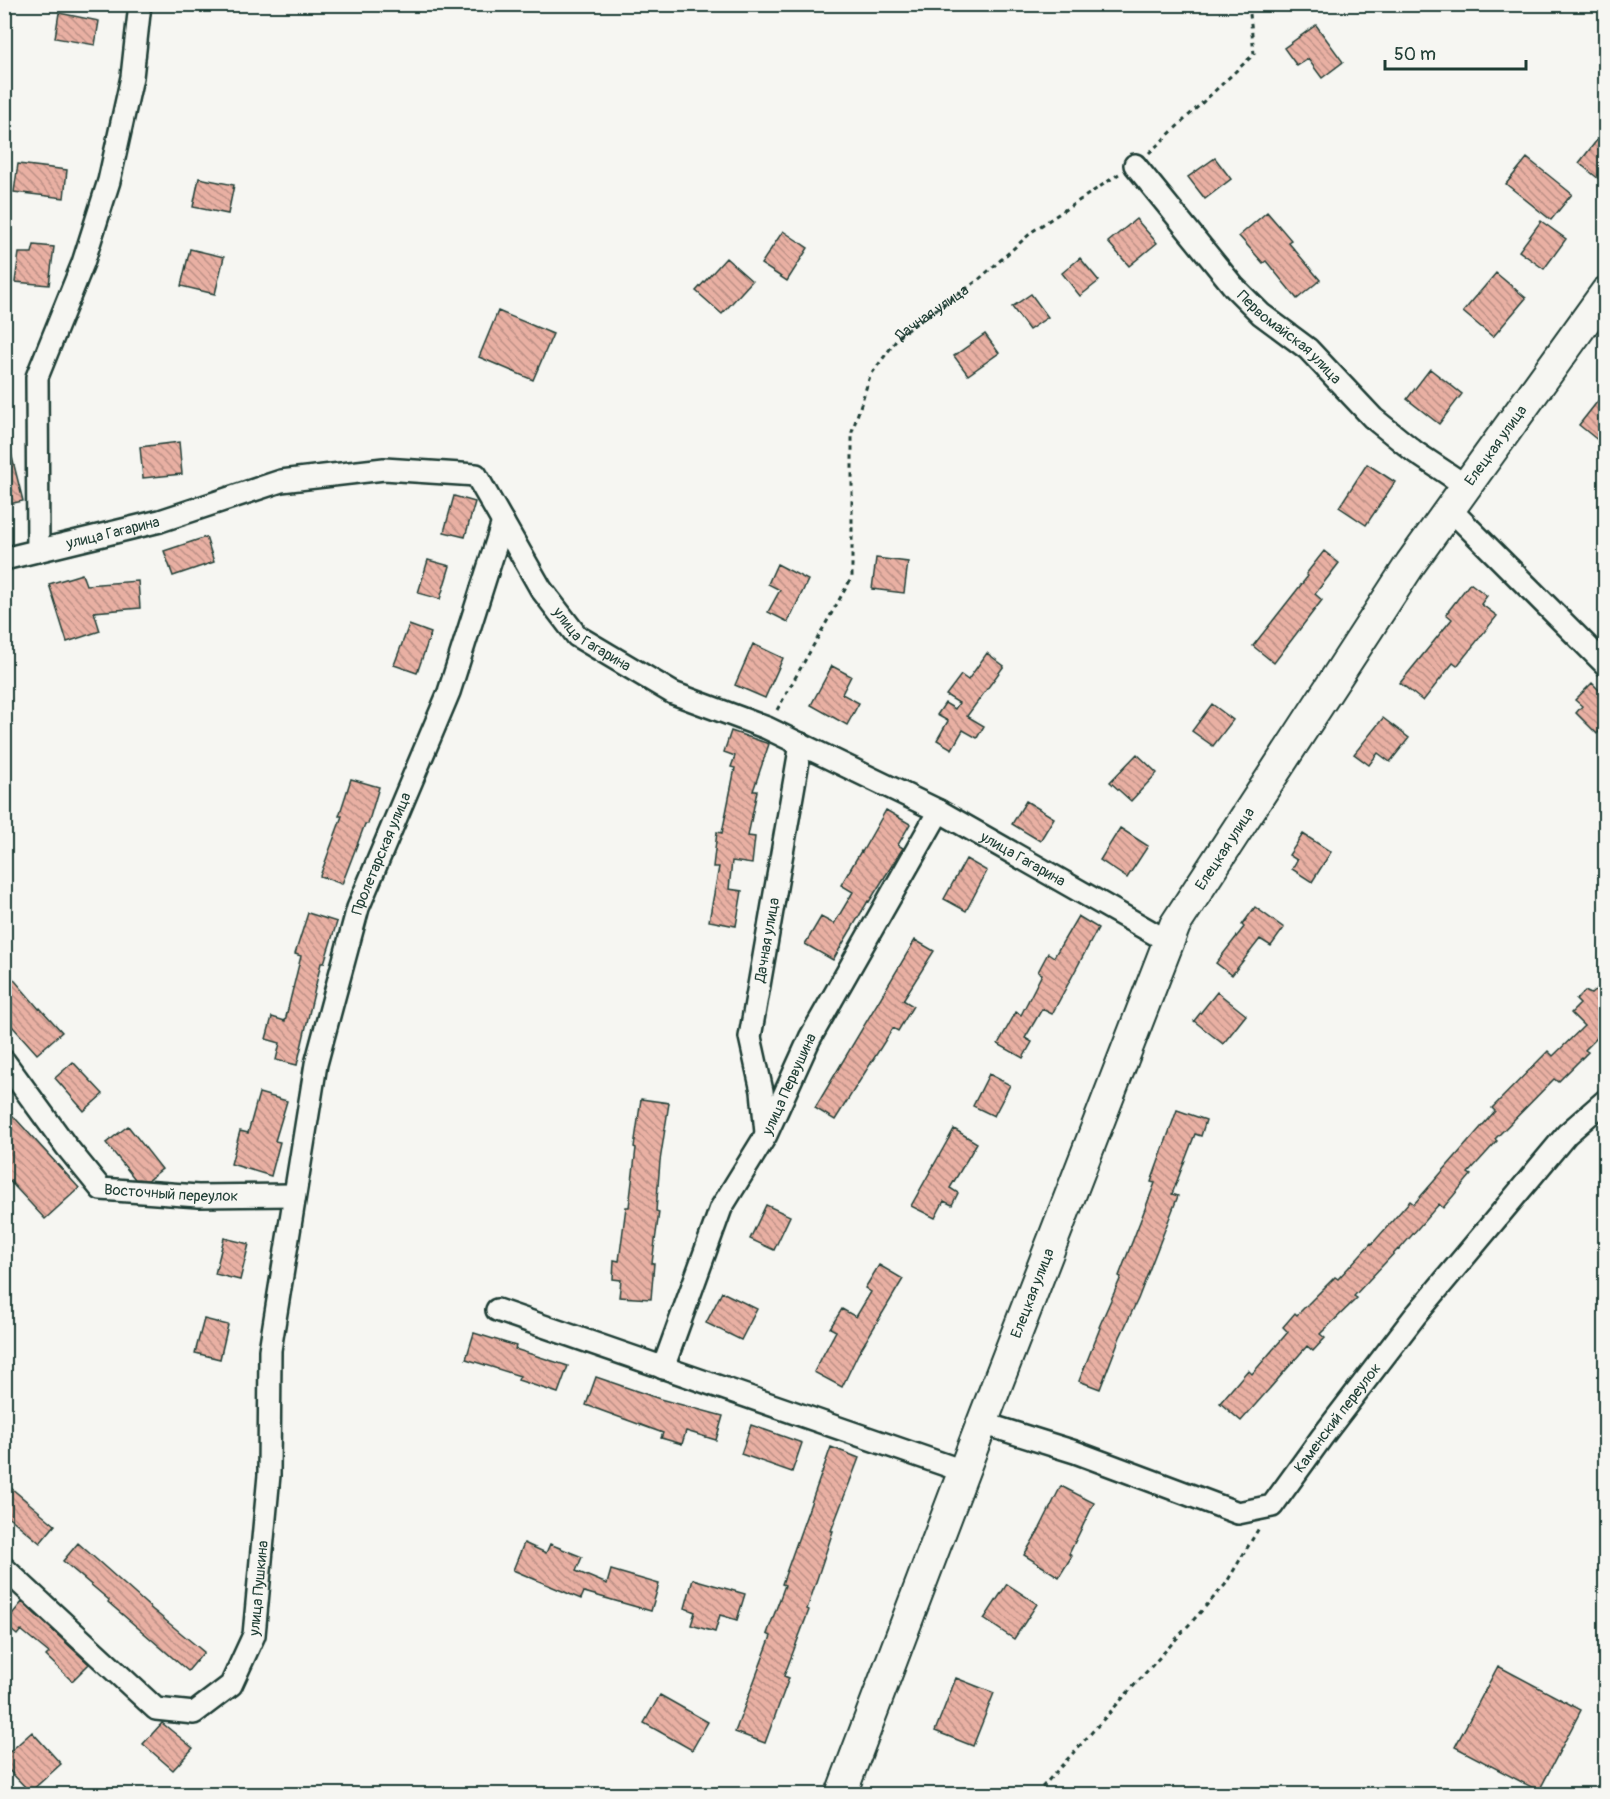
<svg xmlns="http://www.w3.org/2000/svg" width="1610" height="1799" viewBox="0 0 1610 1799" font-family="Pangolin,sans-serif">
  <defs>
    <pattern id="building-back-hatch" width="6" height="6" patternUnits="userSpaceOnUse" patternTransform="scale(1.5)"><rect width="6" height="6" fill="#e9b0a3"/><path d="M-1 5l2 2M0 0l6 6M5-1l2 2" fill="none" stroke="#bc9086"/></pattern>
  </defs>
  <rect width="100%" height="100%" fill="#f6f6f2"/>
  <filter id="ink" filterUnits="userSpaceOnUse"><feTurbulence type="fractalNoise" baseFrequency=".0167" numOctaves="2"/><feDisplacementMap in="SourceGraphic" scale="12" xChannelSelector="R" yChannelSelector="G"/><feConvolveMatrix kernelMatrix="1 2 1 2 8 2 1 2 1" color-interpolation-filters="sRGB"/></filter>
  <g filter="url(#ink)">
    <path fill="url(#building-back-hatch)" stroke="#1f3d34" stroke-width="1.5" d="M 59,13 L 99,21 L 95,45 L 55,38 Z
      M 1316,25 L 1343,62 L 1322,78 L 1308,59 L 1297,66 L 1284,48 Z
      M 1605,130 L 1605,184 L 1579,163 Z
      M 1215,158 L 1231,179 L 1205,199 L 1188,177 Z
      M 1527,158 L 1572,194 L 1551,220 L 1506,184 Z
      M 18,164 L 67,170 L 64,198 L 14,192 Z
      M 199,178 L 234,185 L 228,214 L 193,207 Z
      M 1267,212 L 1291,240 L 1288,242 L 1320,280 L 1297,299 L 1266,261 L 1263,263 L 1239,236 Z
      M 1136,219 L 1157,243 L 1129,266 L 1108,242 Z
      M 1541,221 L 1566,239 L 1544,269 L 1519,251 Z
      M 783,231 L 808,248 L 787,281 L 761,264 Z
      M 34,245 L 54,247 L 49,285 L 15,282 L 19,253 L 32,253 Z
      M 190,249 L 224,257 L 215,294 L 181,286 Z
      M 726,258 L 752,281 L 722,314 L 696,291 Z
      M 1080,258 L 1099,281 L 1080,296 L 1062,273 Z
      M 1496,273 L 1526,298 L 1493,337 L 1463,312 Z
      M 1031,294 L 1048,317 L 1029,330 L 1012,307 Z
      M 498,311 L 553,334 L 533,380 L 479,357 Z
      M 985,334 L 999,353 L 968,375 L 954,356 Z
      M 1430,369 L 1462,394 L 1439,424 L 1407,399 Z
      M 1605,392 L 1605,446 L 1579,425 Z
      M 179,442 L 182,474 L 143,478 L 140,447 Z
      M 4,449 L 10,449 L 23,501 L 4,505 Z
      M 1367,464 L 1395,482 L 1366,525 L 1339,507 Z
      M 454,496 L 475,502 L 465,537 L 444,532 Z
      M 206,537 L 214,562 L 173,576 L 164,551 Z
      M 1324,551 L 1339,563 L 1315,594 L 1322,600 L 1274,663 L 1253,646 L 1308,576 L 1306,574 Z
      M 876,558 L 908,562 L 904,593 L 872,589 Z
      M 428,560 L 450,566 L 440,599 L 418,593 Z
      M 777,564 L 808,580 L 788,622 L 768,612 L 780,590 L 768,584 Z
      M 82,574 L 86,585 L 138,581 L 140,608 L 94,612 L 100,631 L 67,642 L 49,584 Z
      M 1470,583 L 1487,596 L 1481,604 L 1497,616 L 1457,666 L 1453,663 L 1423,701 L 1400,683 L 1452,619 L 1446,614 Z
      M 409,625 L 431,633 L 417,673 L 394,665 Z
      M 753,644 L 783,658 L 765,698 L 735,685 Z
      M 987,653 L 1004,666 L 967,716 L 984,726 L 977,738 L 963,730 L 952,749 L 937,740 L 948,721 L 937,715 L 945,703 L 955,709 L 959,703 L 946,695 L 961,675 L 968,680 Z
      M 832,666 L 851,676 L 842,694 L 859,703 L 847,725 L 811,705 Z
      M 1592,683 L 1605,696 L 1605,725 L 1597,734 L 1576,713 L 1582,706 L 1575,700 Z
      M 1212,704 L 1233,720 L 1213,746 L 1192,731 Z
      M 1383,718 L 1409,738 L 1390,762 L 1378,753 L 1369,765 L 1354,754 Z
      M 731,731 L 769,744 L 753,791 L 757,791 L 748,836 L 755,837 L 752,864 L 732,861 L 729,889 L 742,891 L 736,926 L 709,921 L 719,867 L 713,867 L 717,832 L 722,833 L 735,768 L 731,767 L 735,756 L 724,752 Z
      M 1137,754 L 1157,773 L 1131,801 L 1110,782 Z
      M 351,779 L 379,787 L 368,824 L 365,824 L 342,884 L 320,876 L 342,816 L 339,816 Z
      M 1026,801 L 1054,818 L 1040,841 L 1012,824 Z
      M 886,810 L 910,824 L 898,845 L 903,848 L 869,902 L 868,901 L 833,960 L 805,944 L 821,917 L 834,924 L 853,892 L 841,885 L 861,851 L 862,852 Z
      M 1120,828 L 1148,846 L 1127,878 L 1100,860 Z
      M 1303,834 L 1331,852 L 1312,882 L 1292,869 L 1297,860 L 1289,855 Z
      M 966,859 L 987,871 L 966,911 L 944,899 Z
      M 1255,907 L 1284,928 L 1271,946 L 1260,939 L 1232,975 L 1216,963 L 1244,927 L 1242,925 Z
      M 308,913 L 337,922 L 324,963 L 321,963 L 297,1065 L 276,1060 L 280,1043 L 266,1039 L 272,1017 L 285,1021 L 301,956 L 295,954 Z
      M 1078,916 L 1098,928 L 1052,1014 L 1042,1009 L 1025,1038 L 1032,1042 L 1023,1058 L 998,1044 L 1016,1012 L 1021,1015 L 1042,974 L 1038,972 L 1048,953 L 1054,957 Z
      M 915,940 L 934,951 L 903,1000 L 913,1006 L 898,1031 L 893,1028 L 835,1120 L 815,1108 Z
      M 4,968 L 39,1009 L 40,1008 L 62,1032 L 37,1054 L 4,1017 Z
      M 1599,987 L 1605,994 L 1605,1030 L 1585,1050 L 1588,1052 L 1558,1082 L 1554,1079 L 1495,1139 L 1497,1141 L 1468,1173 L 1471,1175 L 1443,1208 L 1439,1204 L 1399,1250 L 1398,1249 L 1354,1296 L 1357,1298 L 1320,1334 L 1325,1338 L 1313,1351 L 1307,1346 L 1241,1421 L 1220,1403 L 1248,1370 L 1252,1374 L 1288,1332 L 1283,1327 L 1295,1313 L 1297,1315 L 1335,1277 L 1338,1279 L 1371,1243 L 1372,1244 L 1410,1201 L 1414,1204 L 1495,1111 L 1492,1108 L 1548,1051 L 1553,1056 L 1584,1026 L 1571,1013 L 1580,1004 L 1576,1000 L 1585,991 L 1591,994 Z
      M 1217,992 L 1246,1015 L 1223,1044 L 1194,1021 Z
      M 73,1062 L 103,1094 L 84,1111 L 55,1078 Z
      M 989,1074 L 1010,1085 L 994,1116 L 973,1106 Z
      M 259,1093 L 287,1101 L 275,1141 L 280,1142 L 271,1176 L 231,1164 L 240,1131 L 248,1133 Z
      M 641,1099 L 669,1103 L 660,1161 L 656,1211 L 659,1212 L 652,1263 L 654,1263 L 651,1299 L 619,1297 L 621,1280 L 613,1279 L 614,1260 L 619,1261 L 626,1207 L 629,1207 L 636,1148 L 634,1147 Z
      M 4,1106 L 79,1188 L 45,1219 L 4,1175 Z
      M 1177,1110 L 1206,1120 L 1201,1136 L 1195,1134 L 1172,1194 L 1178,1196 L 1138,1299 L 1120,1337 L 1100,1389 L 1079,1381 L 1100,1328 L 1099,1327 L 1121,1277 L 1119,1276 L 1155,1183 L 1151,1182 Z
      M 128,1126 L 162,1169 L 148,1180 L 135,1179 L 106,1143 Z
      M 954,1129 L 977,1143 L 950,1188 L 958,1193 L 952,1205 L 944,1201 L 935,1218 L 911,1206 Z
      M 766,1205 L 790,1216 L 774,1250 L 750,1239 Z
      M 224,1238 L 249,1244 L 240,1280 L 215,1274 Z
      M 879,1265 L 903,1279 L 858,1354 L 842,1387 L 814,1372 L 836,1331 L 830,1328 L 842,1309 L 856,1317 L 871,1292 L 865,1288 Z
      M 722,1292 L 757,1309 L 741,1340 L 706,1323 Z
      M 204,1319 L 228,1325 L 220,1359 L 195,1353 Z
      M 474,1333 L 516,1346 L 515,1349 L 568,1366 L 558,1393 L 518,1380 L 520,1376 L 466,1359 Z
      M 596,1377 L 660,1399 L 723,1416 L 716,1440 L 686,1431 L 682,1444 L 661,1438 L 663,1433 L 586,1405 Z
      M 751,1425 L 802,1443 L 792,1472 L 741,1454 Z
      M 831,1447 L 859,1458 L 831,1531 L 833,1531 L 807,1609 L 809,1610 L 784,1676 L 789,1678 L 765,1743 L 735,1732 L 771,1636 L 767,1634 L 785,1585 L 782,1584 Z
      M 4,1482 L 55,1525 L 40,1543 L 4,1513 Z
      M 1061,1486 L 1094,1503 L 1069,1554 L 1072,1556 L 1059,1577 L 1024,1555 L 1039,1530 Z
      M 78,1543 L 153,1610 L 204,1652 L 188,1671 L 108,1602 L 109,1600 L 63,1561 Z
      M 524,1543 L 546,1553 L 550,1544 L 582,1557 L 576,1571 L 607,1584 L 611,1570 L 659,1584 L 651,1611 L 584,1592 L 581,1599 L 513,1570 Z
      M 693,1579 L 745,1594 L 737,1620 L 720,1615 L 715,1632 L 691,1625 L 695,1612 L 685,1608 Z
      M 1007,1584 L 1037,1604 L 1014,1639 L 984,1619 Z
      M 22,1602 L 89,1664 L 72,1681 L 46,1656 L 49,1653 L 21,1630 L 17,1635 L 4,1624 Z
      M 1498,1666 L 1581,1710 L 1539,1791 L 1455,1747 Z
      M 956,1678 L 994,1693 L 973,1746 L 935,1731 Z
      M 660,1695 L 708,1722 L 692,1750 L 644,1723 Z
      M 162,1723 L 193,1748 L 173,1770 L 143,1744 Z
      M 32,1732 L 61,1764 L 30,1792 L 4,1765 L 4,1757 Z"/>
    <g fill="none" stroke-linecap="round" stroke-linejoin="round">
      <g stroke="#1f3d34" stroke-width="26">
        <g id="street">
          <path id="s2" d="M 1135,165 L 1234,287 L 1261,314 L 1308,349 L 1373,418 L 1415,452 L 1466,486"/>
          <path d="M 1450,509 L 1606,665"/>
          <path d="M 38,551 L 37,377 L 83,263 L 109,181 L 132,77 L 140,4"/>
          <path id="s3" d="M 4,559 L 160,521 L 281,481 L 384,469 L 476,475 L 541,589 L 577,636 L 673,693 L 767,728 L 939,811 L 1169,942"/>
          <path id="s4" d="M 4,1061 L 66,1146 L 101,1189 L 198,1196 L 293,1195"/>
          <path id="s5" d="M 766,1133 L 762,1091 L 750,1037 L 801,744"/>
          <path d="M 497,1310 L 963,1471"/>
          <path id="s6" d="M 663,1368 L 721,1208 L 766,1135 L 810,1038 L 939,811"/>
          <path id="s7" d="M 982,1423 L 1075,1452 L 1238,1513 L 1272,1506 L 1322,1437 L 1415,1316 L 1567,1134 L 1606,1100"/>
          <path id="s8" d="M 4,1568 L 156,1709 L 194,1713 L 231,1685 L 254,1635 L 269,1475 L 270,1350 L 316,1064 L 358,908 L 449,692 L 503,522"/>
        </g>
      </g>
      <g stroke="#1f3d34" stroke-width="34">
        <g id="secondary">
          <path id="s9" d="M 841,1794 L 982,1423 L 1175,925 L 1411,563 L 1606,292"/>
        </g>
      </g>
      <g stroke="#1f3d34" stroke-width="3" stroke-dasharray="4.5 4.5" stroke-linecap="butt">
        <path d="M 1149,153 L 1254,54 L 1249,4"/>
        <path id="s1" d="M 777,710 L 852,577 L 852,432 L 870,376 L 901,334 L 977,281 L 1033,231 L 1119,174"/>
        <path d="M 1036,1794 L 1225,1585 L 1259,1528"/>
      </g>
      <use href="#street" stroke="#f6f6f2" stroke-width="21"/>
      <use href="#secondary" stroke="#f6f6f2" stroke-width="30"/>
    </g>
  </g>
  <g text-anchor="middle" stroke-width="5" stroke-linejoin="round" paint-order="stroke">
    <g font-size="15" fill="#1f3d34" stroke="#f6f6f2">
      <text dy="5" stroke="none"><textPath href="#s1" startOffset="446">Дачная улица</textPath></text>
      <text dy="5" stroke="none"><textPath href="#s2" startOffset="232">Первомайская улица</textPath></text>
      <text dy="5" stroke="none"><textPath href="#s9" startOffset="1508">Елецкая улица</textPath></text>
      <text dy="5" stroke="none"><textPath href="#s3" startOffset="112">улица Гагарина</textPath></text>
      <text dy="5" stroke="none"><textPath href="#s3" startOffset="688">улица Гагарина</textPath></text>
      <text dy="5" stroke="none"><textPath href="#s9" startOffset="1022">Елецкая улица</textPath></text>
      <text dy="5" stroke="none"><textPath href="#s8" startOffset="1143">Пролетарская улица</textPath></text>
      <text dy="5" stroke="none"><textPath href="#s3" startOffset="1174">улица Гагарина</textPath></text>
      <text dy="5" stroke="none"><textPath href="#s5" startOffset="196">Дачная улица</textPath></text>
      <text dy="5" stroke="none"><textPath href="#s6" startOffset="312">улица Первушина</textPath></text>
      <text dy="5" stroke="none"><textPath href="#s4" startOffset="231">Восточный переулок</textPath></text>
      <text dy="5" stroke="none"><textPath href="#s9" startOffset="536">Елецкая улица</textPath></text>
      <text dy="5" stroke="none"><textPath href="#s7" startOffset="416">Каменский переулок</textPath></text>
      <text dy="5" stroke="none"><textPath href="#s8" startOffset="394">улица Пушкина</textPath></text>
    </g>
  </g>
  <rect width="1610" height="1799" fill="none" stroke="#f6f6f2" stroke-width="24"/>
  <rect x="12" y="12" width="1586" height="1775" fill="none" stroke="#1f3d34" stroke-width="2" filter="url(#ink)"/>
  <path d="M1385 60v9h141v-9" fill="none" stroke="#1f3d34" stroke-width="3"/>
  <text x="1394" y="60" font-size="18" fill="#1f3d34" stroke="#f6f6f2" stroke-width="4.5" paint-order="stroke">50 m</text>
</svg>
